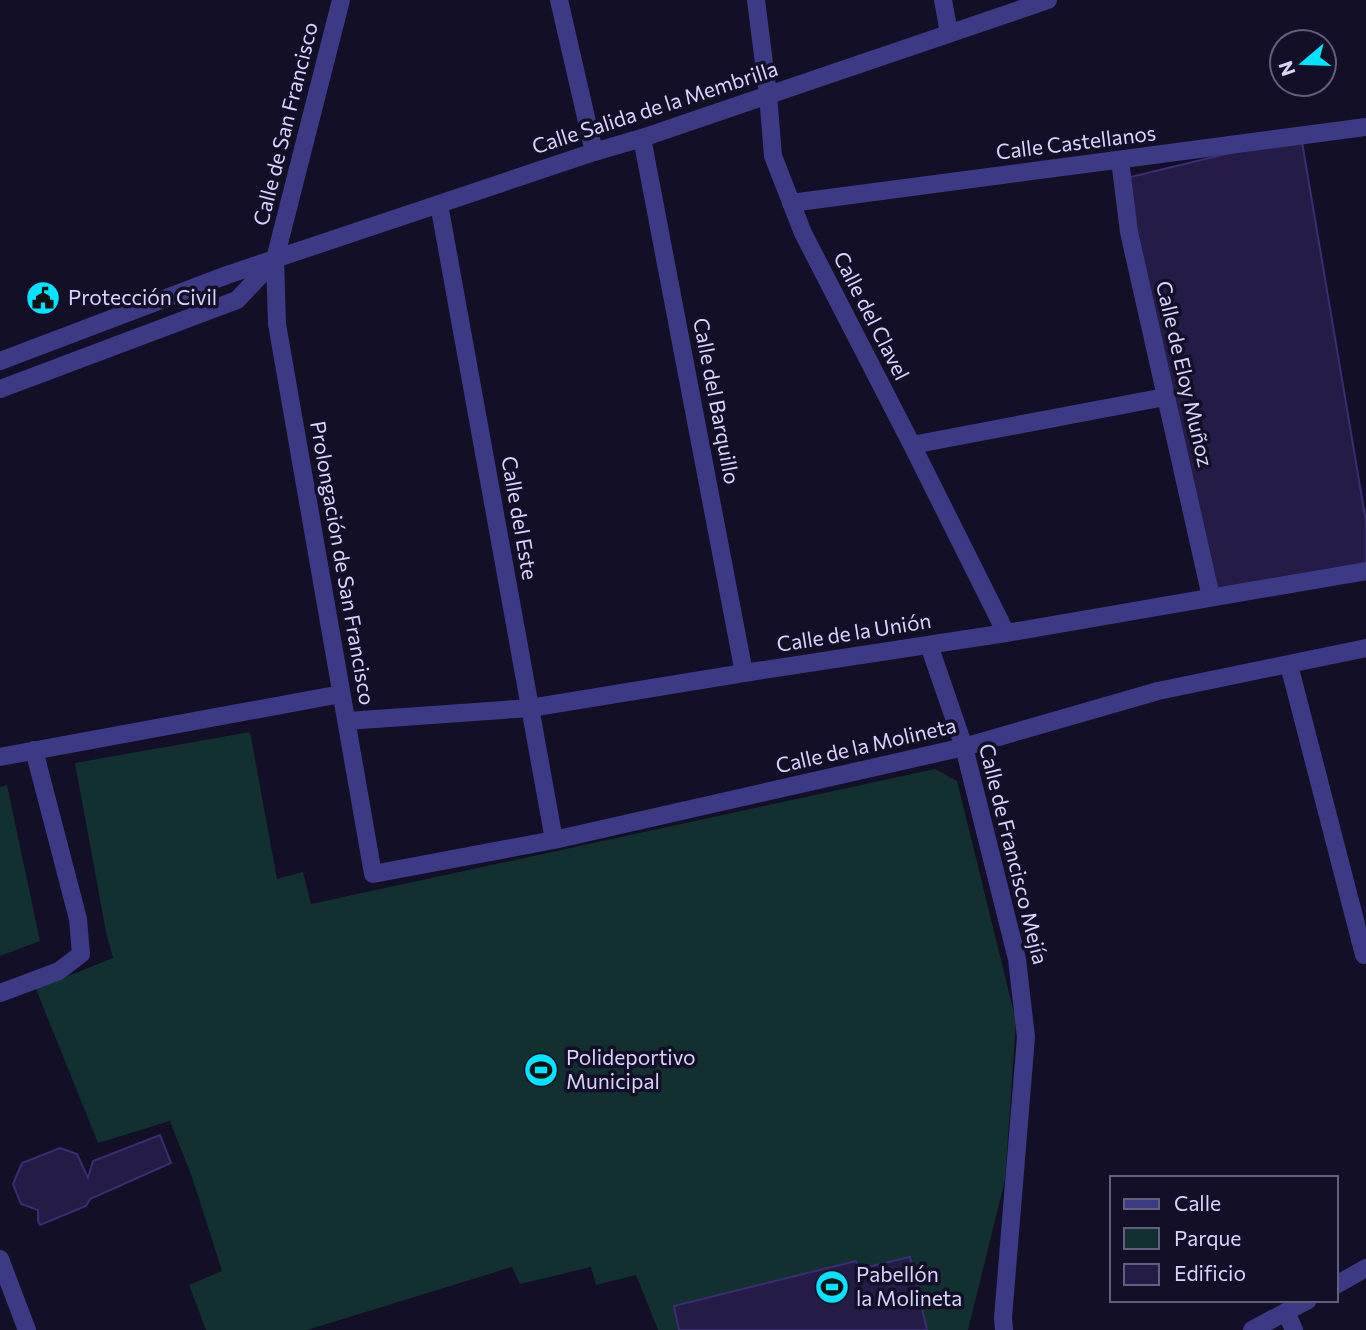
<svg xmlns="http://www.w3.org/2000/svg" width="1366" height="1330" viewBox="0 0 1366 1330" font-family="Commissioner,sans-serif">
  <rect width="100%" height="100%" fill="#130f26"/>
  <path fill="#12302f" d="M 250,732 L 277,879 L 303,872 L 311,904 L 935,769 L 957,781 L 1016,1021 L 1005,1180 L 968,1330 L 658,1330 L 636,1275 L 596,1285 L 591,1267 L 520,1284 L 512,1267 L 307,1330 L 206,1330 L 189,1285 L 222,1271 L 193,1180 L 170,1121 L 98,1143 L 36,989 L 113,958 L 106,932 L 75,763 Z
    M 7,785 L 40,941 L 0,956 L 0,787 Z"/>
  <path fill="#241b47" stroke="#3b2d73" stroke-width="2" d="M 1301,136 L 1366,522 L 1366,571 L 1211,597 L 1122,179 Z
    M 160,1135 L 171,1163 L 90,1199 L 86,1206 L 40,1225 L 38,1221 L 38,1210 L 21,1204 L 13,1184 L 22,1163 L 60,1148 L 77,1154 L 88,1178 L 93,1161 Z
    M 910,1257 L 927,1330 L 679,1330 L 674,1306 L 856,1261 L 859,1269 Z"/>
  <g fill="none" stroke-linecap="round" stroke-linejoin="round">
    <path stroke="#3d3a85" stroke-width="18" d="M 341,0 L 275,259 L 277,324 L 373,874 L 554,840 L 964,747 L 1158,691 L 1366,648
      M 559,0 L 594,152
      M 756,0 L 768,95 L 773,156 L 803,233 L 912,445 L 1006,633
      M 943,0 L 949,33
      M 642,138 L 744,673
      M 1120,160 L 1129,232 L 1211,597
      M 791,203 L 1366,127
      M 439,204 L 554,840
      M 0,361 L 227,275 L 594,152 L 642,138 L 1048,0
      M 0,389 L 237,300 L 273,262
      M 912,445 L 1165,397
      M 929,645 L 964,747 L 1017,959 L 1026,1037 L 1003,1318 L 1004,1330
      M 1289,665 L 1364,955
      M 347,721 L 530,708 L 744,673 L 1006,633 L 1366,571
      M 0,757 L 341,694
      M 0,993 L 59,971 L 81,954 L 78,919 L 34,750
      M 0,1259 L 27,1330
      M 1336,1285 L 1366,1268
      M 1286,1312 L 1294,1330
      M 1252,1330 L 1308,1300"/>
  </g>
  <defs>
    <g id="civic-disc" transform="scale(1.75)"><circle r="9.5" fill="#00e5ff" stroke="#130f26"/><path d="M-.6-6.5H3V-4.5H.6V-3L4-1V1h2V6H-6V1h2V-1L-.6-3ZM-1.2 2.5V6h2.4V2.5Z" fill="#111"/></g>
    <g id="stadium-disc" transform="scale(1.75)"><circle r="9.5" fill="#00e5ff" stroke="#130f26"/><path d="M0-5a6.5 5 0 1 0 0 10a6.5 5 0 1 0 0-10ZM-3.5-1.8h7v3.6h-7Z" fill="#111"/></g>
  </defs>
  <g fill-rule="evenodd">
    <use href="#civic-disc" x="43" y="298"/>
    <use href="#stadium-disc" x="541" y="1070"/>
    <use href="#stadium-disc" x="832" y="1287"/>
  </g>
  <g text-anchor="middle" stroke-width="7" stroke-linejoin="round" paint-order="stroke">
    <g font-size="21" fill="#d9d4ff" stroke="#130f26">
      <text transform="translate(655 108) rotate(-18)" y="7">Calle Salida de la Membrilla</text>
      <text transform="translate(286 124) rotate(-76)" y="7">Calle de San Francisco</text>
      <text transform="translate(1076 143) rotate(-7)" y="7">Calle Castellanos</text>
      <text transform="translate(871 316) rotate(63)" y="7">Calle del Clavel</text>
      <text transform="translate(1184 374) rotate(77)" y="7">Calle de Eloy Muñoz</text>
      <text transform="translate(716 401) rotate(79)" y="7">Calle del Barquillo</text>
      <text transform="translate(519 518) rotate(80)" y="7">Calle del Este</text>
      <text transform="translate(342 563) rotate(80)" y="7">Prolongación de San Francisco</text>
      <text transform="translate(854 633) rotate(-9)" y="7">Calle de la Unión</text>
      <text transform="translate(866 746) rotate(-13)" y="7">Calle de la Molineta</text>
      <text transform="translate(1013 854) rotate(76)" y="7">Calle de Francisco Mejía</text>
    </g>
    <g font-size="21" fill="#d9d4ff" stroke="#130f26" text-anchor="start">
      <text x="68" y="305">Protección Civil</text>
      <text x="566" y="1065">Polideportivo<tspan x="566" dy="24">Municipal</tspan></text>
      <text x="856" y="1282">Pabellón<tspan x="856" dy="24">la Molineta</tspan></text>
    </g>
  </g>
  <rect x="1110" y="1176" width="228" height="126" fill="#130f26" stroke="#625e7d" stroke-width="2"/>
  <rect x="1124" y="1199" width="35" height="10" fill="#3d3a85" stroke="#625e7d" stroke-width="2"/>
  <text x="1174" y="1211" font-size="21" fill="#d9d4ff">Calle</text>
  <rect x="1124" y="1228" width="35" height="21" fill="#12302f" stroke="#625e7d" stroke-width="2"/>
  <text x="1174" y="1246" font-size="21" fill="#d9d4ff">Parque</text>
  <rect x="1124" y="1264" width="35" height="21" fill="#241b47" stroke="#625e7d" stroke-width="2"/>
  <text x="1174" y="1281" font-size="21" fill="#d9d4ff">Edificio</text>
  <g transform="translate(1303 63) rotate(251)"><circle r="33" fill="#130f26" stroke="#625e7d" stroke-width="2"/>
  <path d="M0-5L12 26L0 18L-12 26Z" fill="#00e5ff"/>
  <text y="-10" font-size="19" font-weight="bold" text-anchor="middle" fill="#d9d4ff">N</text>
  </g>
</svg>
